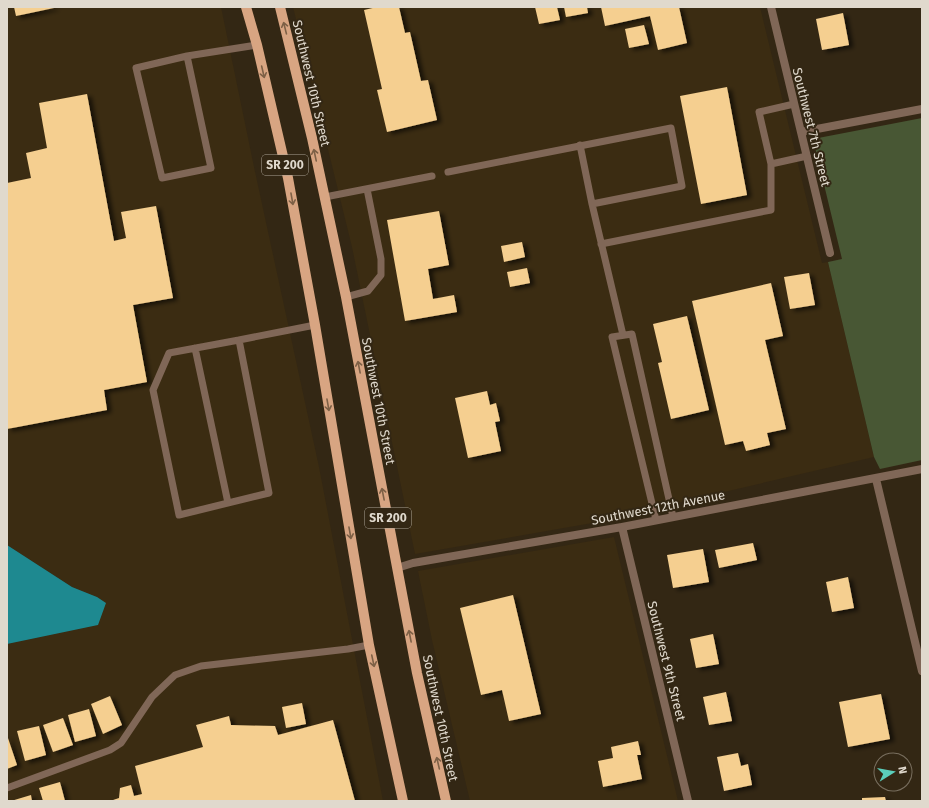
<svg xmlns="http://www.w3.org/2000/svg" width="929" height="808" viewBox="0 0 929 808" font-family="'Fira Sans',sans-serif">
  <defs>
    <filter id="shadow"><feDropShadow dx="4.5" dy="2.5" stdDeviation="2" flood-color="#0009"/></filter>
  </defs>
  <rect width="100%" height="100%" fill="#332714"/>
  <path fill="#3b2c12" d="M 7,7 L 221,7 L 254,167 L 319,467 L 383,801 L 7,801 L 7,644 L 98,625 L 97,597 L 72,587 L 7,545 Z
    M 293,7 L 760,7 L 822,263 L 828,262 L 874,457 L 621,516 L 621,518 L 415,554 L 352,247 Z
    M 614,537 L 678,801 L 470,801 L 432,640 L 418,571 Z"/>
  <path fill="#485734" d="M 922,118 L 922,460 L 880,469 L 874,457 L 828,262 L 842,259 L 813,139 Z"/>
  <path fill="#1e8990" d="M 7,545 L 72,587 L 97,597 L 106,603 L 98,625 L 7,644 Z"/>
  <path fill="#f5cf90" filter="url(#shadow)" d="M 14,7 L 54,7 L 54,8 L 16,16 Z
    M 377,7 L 399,7 L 405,33 L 410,32 L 421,81 L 428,80 L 437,120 L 387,132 L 377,90 L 382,89 L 364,10 Z
    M 535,7 L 557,7 L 560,20 L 539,24 Z
    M 564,7 L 587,7 L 588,13 L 566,17 Z
    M 601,7 L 679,7 L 687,43 L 658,50 L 650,16 L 605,26 Z
    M 843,13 L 849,45 L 822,50 L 816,19 Z
    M 644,25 L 649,44 L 629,48 L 625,29 Z
    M 727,87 L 747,195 L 701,204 L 680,96 Z
    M 87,94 L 114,241 L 126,238 L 121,212 L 156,206 L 173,298 L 133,305 L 147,382 L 104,390 L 107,410 L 7,429 L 7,183 L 31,178 L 26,153 L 47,148 L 39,103 Z
    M 439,211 L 449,265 L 428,269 L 433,299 L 454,295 L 457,312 L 405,321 L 387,220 Z
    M 522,242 L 525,257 L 504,262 L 501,246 Z
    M 527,268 L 530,283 L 510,287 L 507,272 Z
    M 809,273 L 815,305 L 790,309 L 784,277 Z
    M 771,283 L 783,336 L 765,340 L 786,429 L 767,433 L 770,445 L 746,451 L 743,441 L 725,445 L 692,301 Z
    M 687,316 L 709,410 L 671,419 L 658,363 L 662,362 L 653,324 Z
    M 487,391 L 490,405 L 496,403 L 500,421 L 495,422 L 501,451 L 468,458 L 455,398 Z
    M 753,543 L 757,560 L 719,568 L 715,550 Z
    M 703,549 L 709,582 L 673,588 L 667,555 Z
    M 848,577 L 854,608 L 832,612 L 826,582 Z
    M 513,595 L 541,714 L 509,721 L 502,690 L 481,695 L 460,608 Z
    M 713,634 L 719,664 L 696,668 L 690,639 Z
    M 726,692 L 732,721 L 709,725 L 703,697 Z
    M 881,694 L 890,739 L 848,747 L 839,702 Z
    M 110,696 L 122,725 L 103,734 L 91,704 Z
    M 302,703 L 306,724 L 286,728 L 282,707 Z
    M 89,709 L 96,736 L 75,742 L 68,715 Z
    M 229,716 L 231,725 L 275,726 L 278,735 L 333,720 L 355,801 L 110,801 L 119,798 L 120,788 L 131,785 L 134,796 L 142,794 L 135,766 L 203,747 L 196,725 Z
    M 63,718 L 73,745 L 53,752 L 43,725 Z
    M 39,726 L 46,755 L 25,761 L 17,731 Z
    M 7,735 L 17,765 L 7,769 Z
    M 638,741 L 641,755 L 637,755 L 642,779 L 603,787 L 598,761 L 613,758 L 611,747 Z
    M 738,753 L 741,766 L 748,764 L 752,785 L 724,791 L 717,757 Z
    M 60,782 L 65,801 L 43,801 L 39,788 Z
    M 31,795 L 32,801 L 11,801 Z
    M 885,797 L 886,801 L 862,801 L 862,798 Z"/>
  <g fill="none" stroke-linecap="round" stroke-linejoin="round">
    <path stroke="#806757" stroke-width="7" d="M 187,56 L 211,168 L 162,178 L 136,68 L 187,56 L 257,45
      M 771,164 L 807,156
      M 448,172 L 671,128 L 682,186 L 592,204 L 580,145
      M 325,197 L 432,176
      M 592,204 L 623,335
      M 601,244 L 771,210 L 771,164 L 759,112 L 794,104
      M 346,297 L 368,291 L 381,275 L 381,259 L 367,189
      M 239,340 L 169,353 L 153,390 L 179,515 L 269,493 L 239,340 L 315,325
      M 195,348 L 228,503
      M 656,520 L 612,337 L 632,334 L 673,517
      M 7,788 L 110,750 L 121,743 L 152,697 L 175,675 L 201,666 L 348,649 L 369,645"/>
    <path stroke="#806757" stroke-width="8" d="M 771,7 L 830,253
      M 801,132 L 922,109
      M 876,479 L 922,671
      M 622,527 L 688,801
      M 397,568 L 413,563 L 622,527 L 922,469"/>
    <path stroke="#d8a582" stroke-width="10" d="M 246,7 L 257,45 L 288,178 L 315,325 L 369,645 L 403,801
      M 280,7 L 312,138 L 346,297 L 417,673 L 446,801"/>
  </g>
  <defs><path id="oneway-shaft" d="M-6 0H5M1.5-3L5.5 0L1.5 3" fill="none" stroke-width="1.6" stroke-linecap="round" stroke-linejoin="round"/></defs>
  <g stroke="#7d6046">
    <use href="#oneway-shaft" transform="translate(285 28) rotate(-104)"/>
    <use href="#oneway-shaft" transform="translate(263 72) rotate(77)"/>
    <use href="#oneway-shaft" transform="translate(315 155) rotate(-102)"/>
    <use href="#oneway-shaft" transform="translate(292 199) rotate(80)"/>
    <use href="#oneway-shaft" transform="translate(359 367) rotate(-101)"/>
    <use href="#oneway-shaft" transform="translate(328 405) rotate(80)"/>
    <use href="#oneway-shaft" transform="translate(383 494) rotate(-101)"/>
    <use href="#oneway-shaft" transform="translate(350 533) rotate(80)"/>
    <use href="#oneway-shaft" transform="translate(410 636) rotate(-101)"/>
    <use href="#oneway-shaft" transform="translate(373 661) rotate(78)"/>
    <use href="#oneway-shaft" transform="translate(438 763) rotate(-103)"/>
  </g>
  <g text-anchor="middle" stroke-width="4" stroke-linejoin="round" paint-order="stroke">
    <g fill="#332714" stroke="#aca496" stroke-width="1">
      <rect x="262" y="155" width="46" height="20" rx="3"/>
      <rect x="365" y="508" width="46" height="20" rx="3"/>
    </g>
    <g font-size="12" font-weight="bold" fill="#e0d9cd">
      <text x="285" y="169">SR 200</text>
      <text x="388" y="522">SR 200</text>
    </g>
    <g font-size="13" fill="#e0d9cd" stroke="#332714">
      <text transform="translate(312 83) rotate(77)" y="5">Southwest 10th Street</text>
      <text transform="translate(812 127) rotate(76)" y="5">Southwest 7th Street</text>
      <text transform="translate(379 401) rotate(79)" y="5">Southwest 10th Street</text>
      <text transform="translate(658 507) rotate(-11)" y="5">Southwest 12th Avenue</text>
      <text transform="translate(667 661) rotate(76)" y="5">Southwest 9th Street</text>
      <text transform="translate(441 718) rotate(78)" y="5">Southwest 10th Street</text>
    </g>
  </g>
  <rect width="929" height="808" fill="none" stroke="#e0d9cd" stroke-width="16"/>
  <g transform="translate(893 772) rotate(79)"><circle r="19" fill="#332714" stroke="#786e5e"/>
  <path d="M0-3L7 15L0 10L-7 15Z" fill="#5bcebb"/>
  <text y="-6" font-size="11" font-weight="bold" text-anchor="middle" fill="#e0d9cd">N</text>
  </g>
</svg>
